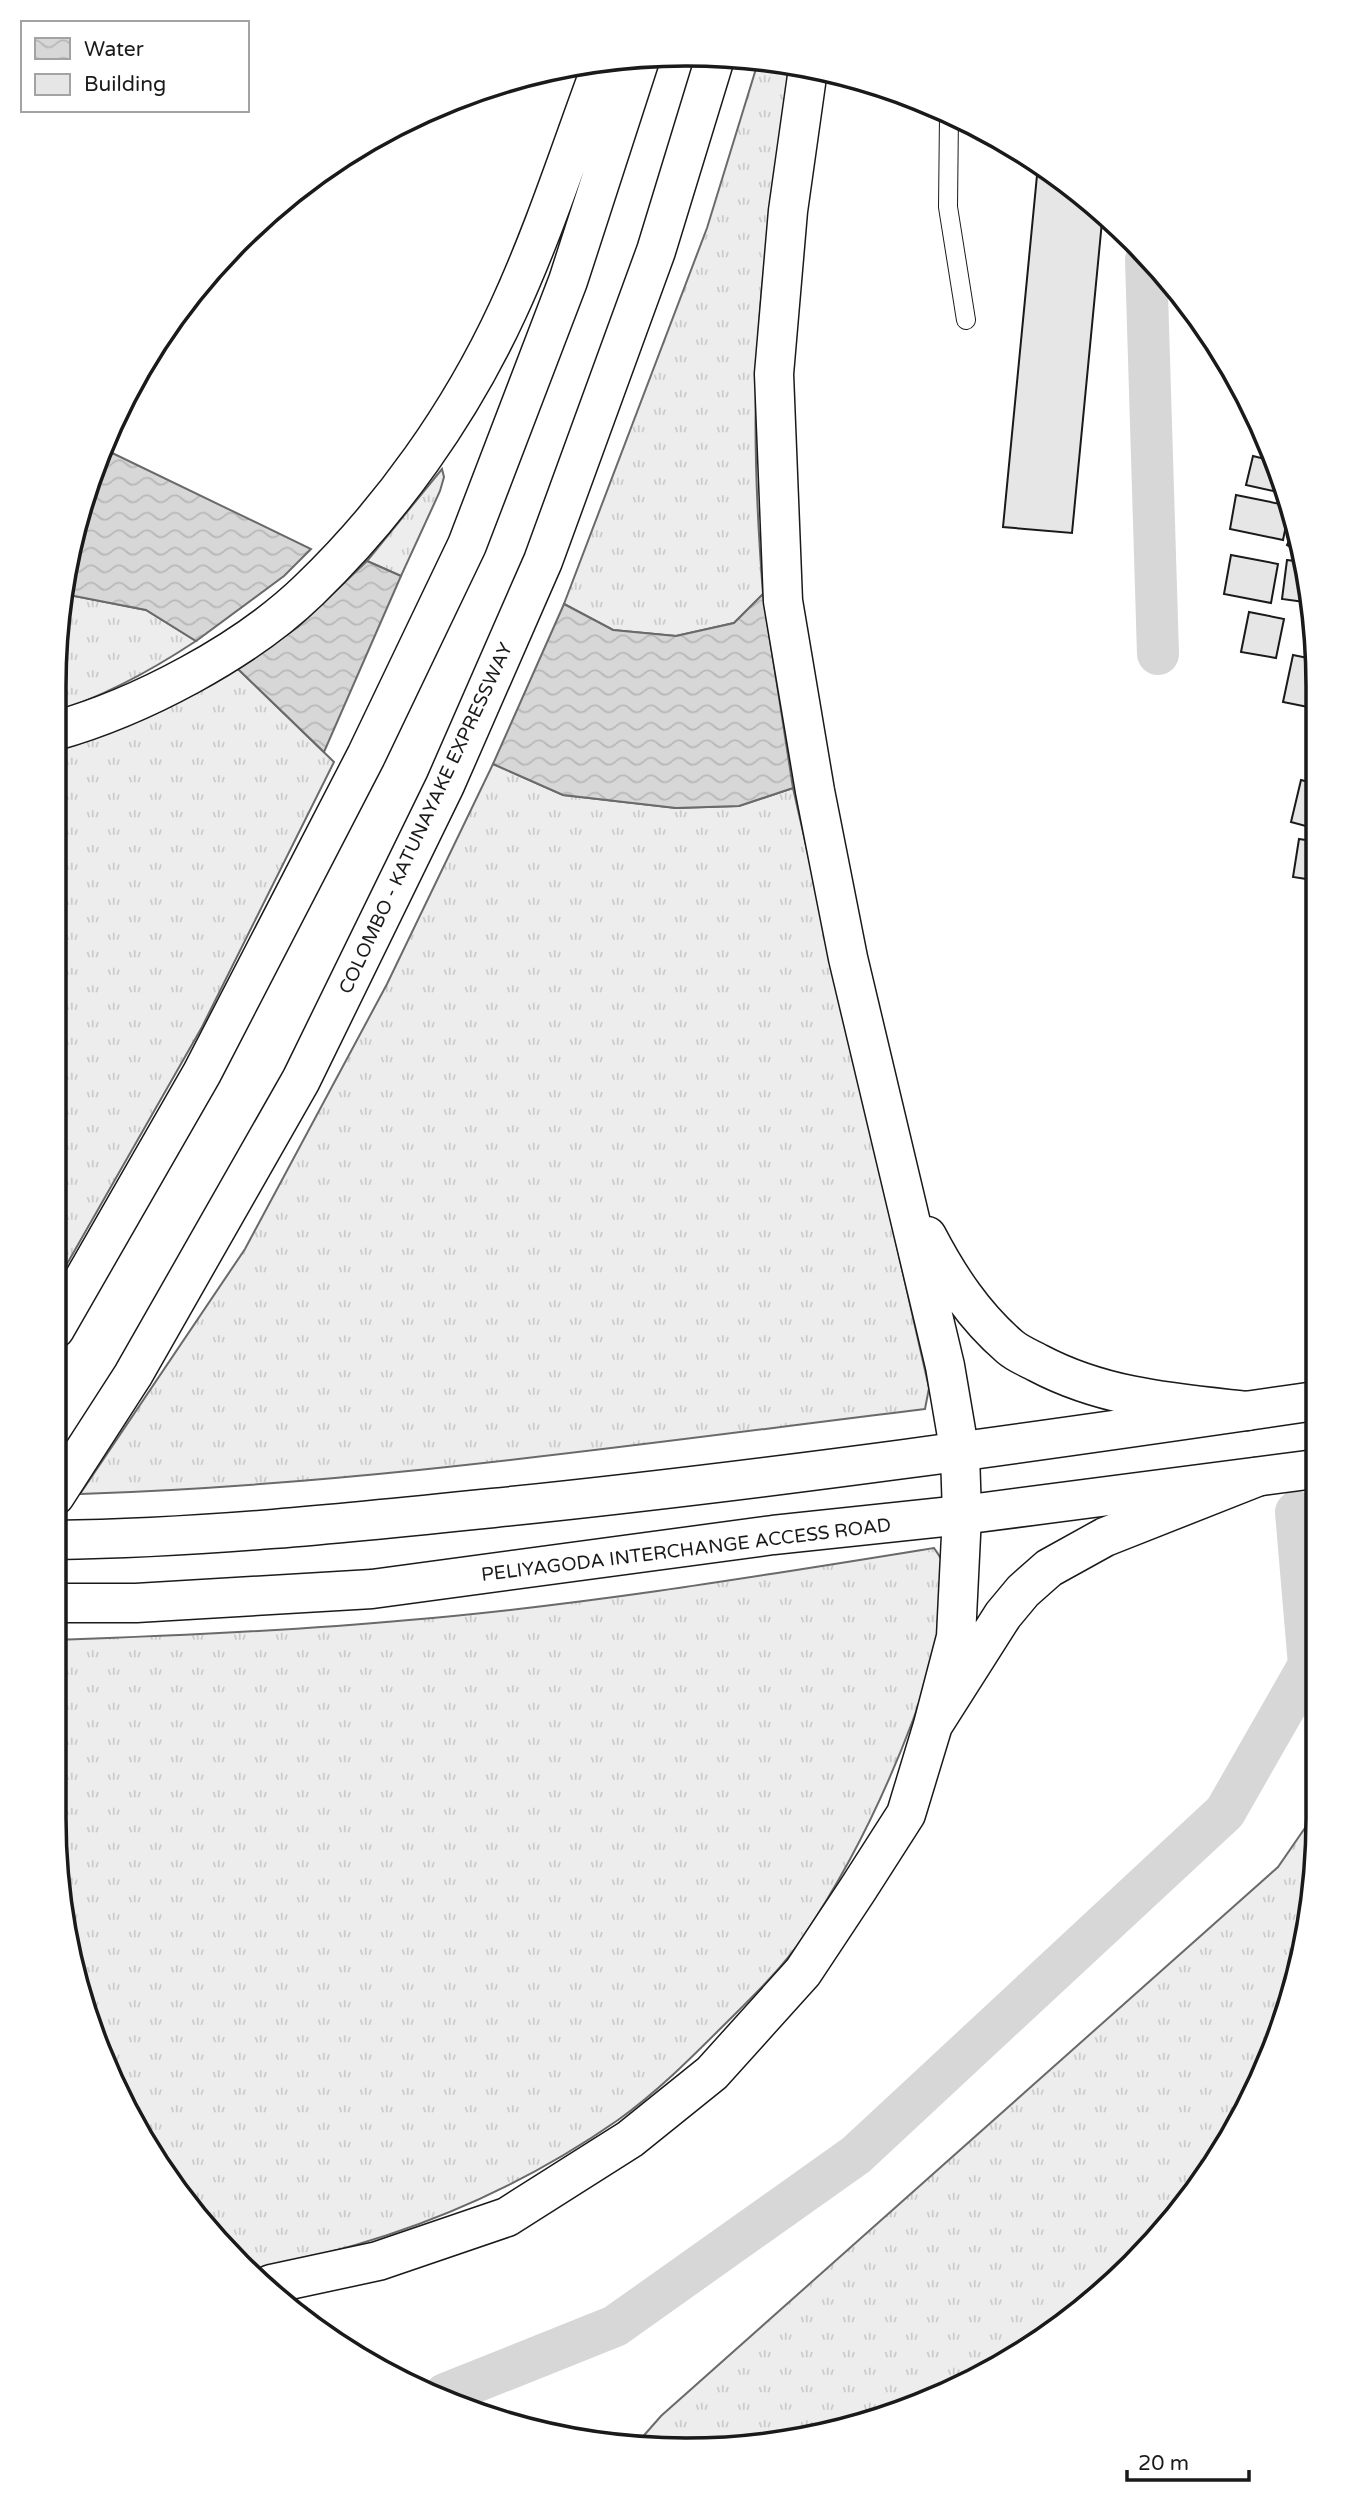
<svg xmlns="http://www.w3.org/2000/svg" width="1372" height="2505" viewBox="0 0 1372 2505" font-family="'Varela Round',sans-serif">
  <defs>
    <pattern id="grass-tufts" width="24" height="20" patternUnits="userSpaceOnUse" patternTransform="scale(1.75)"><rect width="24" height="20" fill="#ededed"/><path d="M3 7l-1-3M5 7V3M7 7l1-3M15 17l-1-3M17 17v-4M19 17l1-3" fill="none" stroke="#cbcbcb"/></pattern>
    <pattern id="water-waves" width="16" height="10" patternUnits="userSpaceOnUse" patternTransform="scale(1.75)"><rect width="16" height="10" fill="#d7d7d7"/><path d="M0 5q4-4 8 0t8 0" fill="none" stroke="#b8b8b8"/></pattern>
  </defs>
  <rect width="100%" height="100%" fill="#fff"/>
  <path fill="url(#grass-tufts)" stroke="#6a6a6a" stroke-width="2" d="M 759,59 L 794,66 C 778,164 761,261 757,361 C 753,438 757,516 763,594 L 734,623 L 676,636 L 613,630 L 564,604 L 707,228 Z
    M 442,469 L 444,477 L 440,491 L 401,576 L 367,561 Z
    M 64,594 L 146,610 L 196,641 C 152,670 106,696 56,711 L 56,645 Z
    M 238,669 L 334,762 L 202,1027 L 55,1285 L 55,748 Z
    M 493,764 L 563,795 L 676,808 L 739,806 L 793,788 L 929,1388 L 925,1409 C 645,1443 363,1485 80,1494 L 245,1249 L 387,984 Z
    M 934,1548 C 938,1554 943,1560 944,1567 C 950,1615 929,1676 913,1720 C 884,1797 849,1869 803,1937 C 782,1969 750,1999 723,2026 C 690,2059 656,2093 618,2120 C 509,2196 385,2245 254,2269 L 185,2204 L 88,2022 L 54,1819 L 54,1640 C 173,1636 291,1631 409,1620 C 585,1605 760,1576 934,1548 Z
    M 1316,1812 L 1316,1860 L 1296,1983 L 1233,2135 L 1103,2294 L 928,2403 L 728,2449 L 639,2441 L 661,2416 L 1278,1867 Z"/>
  <path fill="url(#water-waves)" stroke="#6a6a6a" stroke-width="2" d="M 106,450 L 311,549 L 284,576 L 196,641 L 146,610 L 64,594 L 76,522 Z
    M 367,561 L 401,576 L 324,752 L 238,669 L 298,627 Z
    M 763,594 L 793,788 L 739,806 L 676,808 L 563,795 L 493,764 L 564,604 L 613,630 L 676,636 L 734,623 Z"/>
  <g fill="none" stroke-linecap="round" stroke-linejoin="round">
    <path stroke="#d7d7d7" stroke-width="42" d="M 1146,260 L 1158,654
      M 445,2394 L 615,2326 L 856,2155 L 1225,1812 L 1309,1665 L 1296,1512"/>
  </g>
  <path fill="#e6e6e6" stroke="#1a1a1a" stroke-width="2" d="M 1038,165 L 1103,211 L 1072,533 L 1003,527 Z
    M 1253,456 L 1273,461 L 1287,494 L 1246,485 Z
    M 1236,495 L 1290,506 L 1283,540 L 1230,529 Z
    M 1295,528 L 1300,552 L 1287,545 Z
    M 1231,555 L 1278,564 L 1271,603 L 1224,594 Z
    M 1287,560 L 1303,562 L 1312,603 L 1282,599 Z
    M 1249,612 L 1284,619 L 1276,658 L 1241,652 Z
    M 1293,655 L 1313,659 L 1313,708 L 1283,702 Z
    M 1301,780 L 1313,783 L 1313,828 L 1291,822 Z
    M 1299,839 L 1313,841 L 1313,880 L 1293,877 Z"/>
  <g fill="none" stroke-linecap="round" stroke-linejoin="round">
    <g stroke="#1a1a1a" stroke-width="20">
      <path id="service" d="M 949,115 L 948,207 L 966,320"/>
    </g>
    <g stroke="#1a1a1a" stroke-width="41">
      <path id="trunk" d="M 55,1540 C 201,1538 347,1523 493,1508 C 768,1480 1041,1441 1315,1401
        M 54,1603 L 136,1603 L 372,1589 L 773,1535 L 962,1515 L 1315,1469"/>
    </g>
    <g stroke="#1a1a1a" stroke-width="41">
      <path id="motorway" d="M 808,69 L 788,211 L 774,374 L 783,601 L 815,791 L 848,958 L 945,1366 L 960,1454 L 962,1515 L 956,1637 L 933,1725
        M 55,731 C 140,707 245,652 309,590 C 391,511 460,414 508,310 C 545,230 572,145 603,62
        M 927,1236 C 949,1278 974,1316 1010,1347 C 1018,1354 1029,1358 1038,1363 C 1104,1398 1174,1403 1247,1411
        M 55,1329 L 202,1073 L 366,756 L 467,545 L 568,281 L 641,56
        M 55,1496 L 133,1375 L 301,1080 L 445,785 L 543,561 L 656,251 L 715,58
        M 271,2284 L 378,2261 L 507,2217 L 630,2139 L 712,2073 L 803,1972 L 858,1889 L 906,1814 L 933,1725 L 1003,1615 L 1023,1591 L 1049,1568 L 1105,1537 L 1257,1477"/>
    </g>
    <use href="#service" stroke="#fff" stroke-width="18"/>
    <use href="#trunk" stroke="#fff" stroke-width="38"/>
    <use href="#motorway" stroke="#fff" stroke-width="38"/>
  </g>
  <g text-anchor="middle" stroke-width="5" stroke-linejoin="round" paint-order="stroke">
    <g font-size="19" fill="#1a1a1a" stroke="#fff">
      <text transform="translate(425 818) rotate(-65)" y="7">COLOMBO - KATUNAYAKE EXPRESSWAY</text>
      <text transform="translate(686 1549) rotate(-7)" y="7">PELIYAGODA INTERCHANGE ACCESS ROAD</text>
    </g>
  </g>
  <path d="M0 0H1372V2505H0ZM686 66H686A620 620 0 0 1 1306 686V1818A620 620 0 0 1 686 2438H686A620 620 0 0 1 66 1818V686A620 620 0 0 1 686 66Z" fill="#fff" fill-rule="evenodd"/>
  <path fill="none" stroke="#1a1a1a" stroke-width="3.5" d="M686 66H686A620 620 0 0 1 1306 686V1818A620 620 0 0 1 686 2438H686A620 620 0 0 1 66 1818V686A620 620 0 0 1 686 66Z"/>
  <rect x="21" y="21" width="228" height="91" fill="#ffffff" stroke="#a3a3a3" stroke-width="2"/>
  <rect x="35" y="38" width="35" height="21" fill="url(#water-waves)" stroke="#a3a3a3" stroke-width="2"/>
  <text x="84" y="56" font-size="21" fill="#1a1a1a">Water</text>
  <rect x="35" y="74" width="35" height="21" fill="#e6e6e6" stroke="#a3a3a3" stroke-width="2"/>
  <text x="84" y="91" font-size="21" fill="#1a1a1a">Building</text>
  <path d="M1127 2470v10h122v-10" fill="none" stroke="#1a1a1a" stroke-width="3.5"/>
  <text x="1138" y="2470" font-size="21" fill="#1a1a1a" stroke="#ffffff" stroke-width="5" paint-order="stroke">20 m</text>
</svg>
